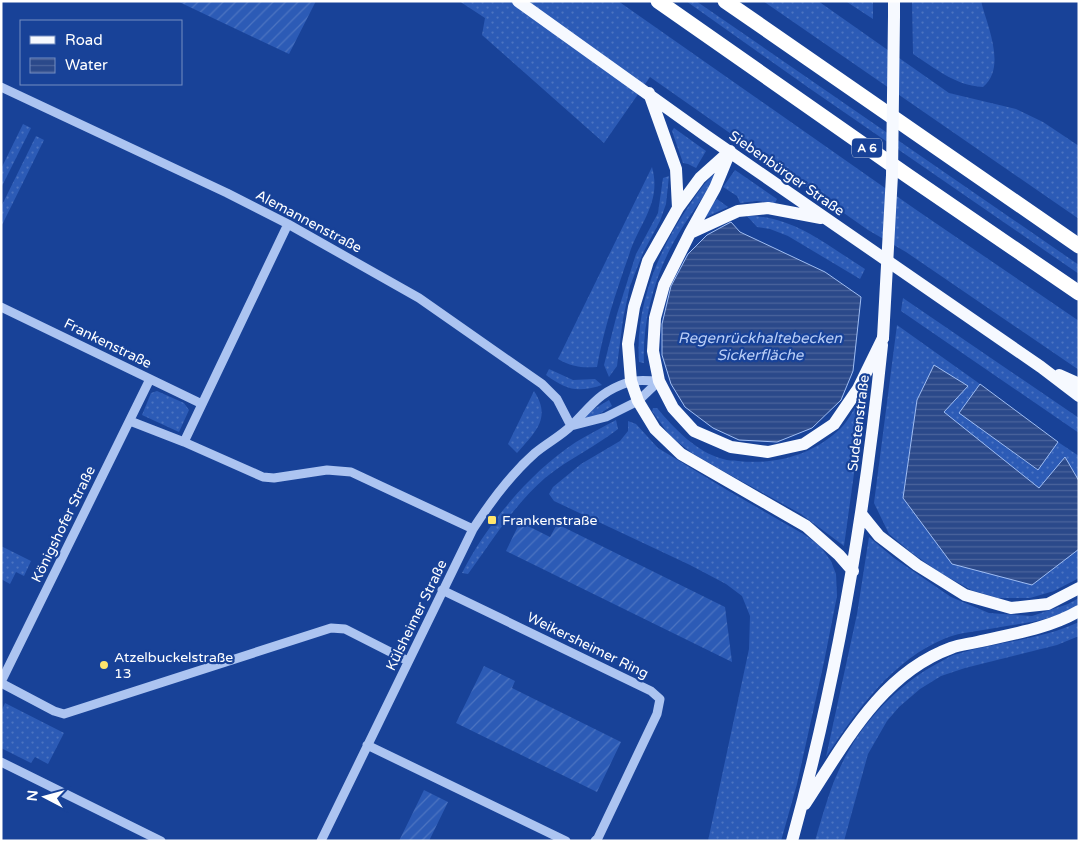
<svg xmlns="http://www.w3.org/2000/svg" width="1080" height="842" viewBox="0 0 1080 842" font-family="'Varela Round',sans-serif">
  <defs>
    <pattern id="grass-dots" width="8" height="8" patternUnits="userSpaceOnUse" patternTransform="scale(1.25)"><rect width="8" height="8" fill="#2c5bb6"/><path d="M2 2h.1M6 6h.1" fill="none" stroke="#4c74c1" stroke-width="1.8" stroke-linecap="round"/></pattern>
    <pattern id="garden-furrows" width="10" height="10" patternUnits="userSpaceOnUse" patternTransform="scale(1.25)"><rect width="10" height="10" fill="#2c5bb6"/><path d="M-1 1l2-2M0 10L10 0M9 11l2-2" fill="none" stroke="#4c74c1"/></pattern>
    <pattern id="water-rules" width="6" height="5" patternUnits="userSpaceOnUse" patternTransform="scale(1.25)"><rect width="6" height="5" fill="#2b498a"/><path d="M0 2.5h6" fill="none" stroke="#4b649c"/></pattern>
  </defs>
  <rect width="100%" height="100%" fill="#184298"/>
  <path fill="url(#grass-dots)" d="M 459,1 L 618,1 L 915,209 L 1079,321 L 1079,370 L 906,252 L 868,230 L 650,77 L 604,143 L 482,35 L 485,18 Z
    M 686,1 L 696,1 L 1079,265 L 1079,274 L 809,88 Z
    M 763,1 L 818,1 L 949,93 L 1016,109 L 1043,122 L 1079,146 L 1079,219 Z
    M 847,1 L 873,1 L 873,19 L 847,2 Z
    M 912,1 L 981,1 C 987,26 1007,67 983,87 C 956,86 935,68 913,54 Z
    M 23,124 L 31,128 L 1,188 L 1,169 Z
    M 674,128 L 706,151 L 696,168 L 688,164 L 683,163 L 672,131 Z
    M 36,136 L 44,140 L 1,227 L 1,207 Z
    M 652,167 C 662,203 639,223 629,255 C 616,292 604,328 597,367 C 582,368 572,367 558,359 Z
    M 735,170 L 777,199 L 775,203 L 757,201 L 740,203 L 737,196 L 723,187 Z
    M 717,172 C 708,192 694,209 682,228 C 657,267 642,317 644,363 L 639,362 C 635,308 657,252 688,207 C 697,194 704,182 717,172 Z
    M 669,176 L 666,204 L 660,221 L 643,253 L 630,286 L 623,319 L 617,366 L 609,377 L 604,365 L 617,314 L 636,254 L 658,213 L 663,178 Z
    M 717,199 L 728,207 L 702,219 L 708,208 Z
    M 747,216 C 792,215 828,246 865,269 L 860,279 L 788,236 L 770,229 L 757,227 Z
    M 903,298 L 1079,418 L 1079,433 L 901,311 Z
    M 897,325 L 980,384 L 960,413 L 1037,470 L 1058,442 L 1079,456 L 1079,578 L 1054,591 L 1030,598 L 998,598 L 971,590 L 939,572 L 912,553 L 889,534 L 874,503 Z
    M 549,369 L 573,380 L 595,379 L 602,385 C 577,393 567,390 546,375 Z
    M 157,391 L 184,403 L 189,410 L 179,432 L 142,415 L 151,393 Z
    M 534,391 C 552,418 535,432 517,453 L 508,444 Z
    M 609,400 L 612,406 L 585,423 L 582,416 Z
    M 858,402 L 863,408 L 844,546 L 801,514 L 723,471 L 692,453 L 670,436 L 652,411 L 653,408 L 657,408 C 674,428 696,452 723,459 C 728,461 733,460 738,461 C 776,465 813,455 841,428 C 848,421 853,411 858,402 Z
    M 616,420 L 618,429 C 595,447 568,459 545,478 C 514,505 492,541 468,574 L 462,573 C 487,524 530,472 576,442 C 589,434 603,427 616,420 Z
    M 628,421 L 636,424 L 658,448 L 727,490 L 805,535 L 820,546 L 831,561 L 836,574 L 837,596 L 824,662 L 797,784 L 781,841 L 708,841 L 749,649 L 750,616 L 742,596 L 726,584 L 690,565 L 554,501 L 549,494 L 553,487 L 581,464 L 620,441 L 628,431 Z
    M 869,537 L 894,558 L 951,597 L 989,613 L 1032,616 L 1068,604 L 1079,598 L 1079,604 C 1055,621 1023,623 995,628 C 980,631 961,632 946,638 C 892,660 857,710 826,757 L 857,614 Z
    M 1,546 L 31,561 L 24,576 L 16,572 L 10,584 L 1,579 Z
    M 1079,622 L 1079,636 L 1057,645 L 965,668 L 941,676 L 920,689 L 899,707 L 887,721 L 868,754 L 844,841 L 815,841 C 822,818 828,794 838,772 C 858,726 896,685 940,662 C 946,659 951,655 957,654 C 997,642 1040,640 1079,622 Z
    M 5,703 L 64,733 L 48,764 L 35,757 L 31,763 L 1,748 L 1,712 Z"/>
  <path fill="url(#garden-furrows)" d="M 177,1 L 316,1 L 289,54 Z
    M 520,522 L 550,537 L 557,524 L 725,607 L 732,662 L 506,551 Z
    M 484,666 L 515,681 L 512,688 L 621,742 L 597,792 L 456,723 Z
    M 424,790 L 448,802 L 429,841 L 399,841 Z"/>
  <path fill="url(#water-rules)" stroke="#9fbdf3" d="M 731,222 L 740,232 L 825,272 L 861,297 L 853,371 L 841,400 L 812,428 L 777,442 L 739,440 L 713,428 L 685,407 L 671,384 L 662,355 L 662,324 L 671,286 L 688,254 L 707,235 Z
    M 934,365 L 968,386 L 944,412 L 1039,488 L 1065,457 L 1079,481 L 1079,549 L 1032,585 L 952,564 L 903,498 L 917,400 Z
    M 980,384 L 1058,442 L 1038,470 L 959,413 Z"/>
  <g fill="none" stroke-linecap="round" stroke-linejoin="round">
    <path stroke="#acc4f1" stroke-width="9" d="M 1,87 L 227,193 L 288,224 L 419,298 L 542,384 L 557,399 L 571,426
      M 1,307 L 202,404
      M 130,421 L 184,442 L 263,477 L 274,478 L 327,470 L 351,472 L 473,529
      M 571,426 L 606,417 L 638,401 L 659,381
      M 184,442 L 288,224
      M 442,590 L 651,691 L 660,699 L 657,714 L 598,838 L 595,841
      M 1,682 L 150,379
      M 1,683 L 54,711 L 64,714 L 331,628 L 345,629 L 408,661
      M 367,745 L 566,841
      M 1,762 L 161,841
      M 321,841 L 473,529 C 491,501 510,475 535,453 C 547,443 561,436 572,425 C 593,404 599,392 629,382 C 637,379 650,381 659,381"/>
    <path stroke="#f6f9ff" stroke-width="12" d="M 518,1 L 705,135 L 1041,367 L 1079,396
      M 894,1 L 894,16
      M 649,93 L 676,169 L 678,208
      M 730,151 L 700,178 L 678,208 L 648,261 L 634,307 L 628,344 L 631,381 L 638,401 L 655,429 L 681,454 L 806,526 L 839,555 L 853,571
      M 729,154 L 715,188 L 690,233 L 664,285 L 655,318 L 653,351 L 659,381 L 673,408 L 694,431 L 731,447 L 768,452 L 804,444 L 834,424 L 858,389 L 883,338
      M 690,233 L 738,211 L 768,208 L 821,218
      M 1059,375 L 1079,384
      M 862,515 L 879,536 L 917,565 L 965,595 L 1011,608 L 1048,604 L 1079,588
      M 805,804 C 844,745 880,674 951,648 C 959,645 968,644 977,642 C 1011,634 1048,629 1079,611
      M 792,841 C 837,679 865,513 882,345"/>
    <path stroke="#fff" stroke-width="15" d="M 658,1 L 908,176 L 1079,293
      M 725,1 L 1079,246"/>
    <path stroke="#f6f9ff" stroke-width="12" d="M 883,338 L 892,175 L 894,16"/>
  </g>
  <g fill="#ffe56c" stroke="#184298" stroke-width="2">
    <rect x="487" y="515" width="10" height="10" rx="2.5"/>
    <circle cx="104" cy="665" r="5"/>
  </g>
  <g text-anchor="middle" stroke-width="4.5" stroke-linejoin="round" paint-order="stroke">
    <rect fill="#184298" stroke="#bac6e0" stroke-width="1" x="852" y="138.5" width="30" height="19" rx="4"/>
    <g font-size="12" font-weight="bold" fill="#fff">
      <text x="867" y="152">A 6</text>
    </g>
    <g font-size="14" fill="#fff" stroke="#184298">
      <text transform="translate(787 173) rotate(35)" y="5">Siebenbürger Straße</text>
      <text transform="translate(309 221) rotate(28)" y="5">Alemannenstraße</text>
      <text transform="translate(108 343) rotate(26)" y="5">Frankenstraße</text>
      <text transform="translate(858 423) rotate(-83)" y="5">Sudetenstraße</text>
      <text transform="translate(63 524) rotate(-64)" y="5">Königshofer Straße</text>
      <text transform="translate(416 615) rotate(-64)" y="5">Külsheimer Straße</text>
      <text transform="translate(588 645) rotate(26)" y="5">Weikersheimer Ring</text>
    </g>
    <g font-size="14" fill="#fff" stroke="#184298" text-anchor="start">
      <text x="502" y="525">Frankenstraße</text>
      <text x="114" y="662">Atzelbuckelstraße<tspan x="114" dy="16">13</tspan></text>
    </g>
    <g font-size="15" font-style="italic" fill="#b9cef7" stroke="#184298">
      <text x="760" y="343">Regenrückhaltebecken<tspan x="760" dy="17">Sickerfläche</tspan></text>
    </g>
  </g>
  <rect width="1080" height="842" fill="none" stroke="#ffffff" stroke-width="5"/>
  <rect x="20" y="20" width="162" height="65" fill="#184298" stroke="#748ec1"/>
  <rect x="30" y="36" width="25" height="8" fill="#f6f9ff" stroke="#748ec1"/>
  <text x="65" y="45" font-size="15" fill="#ffffff">Road</text>
  <rect x="30" y="58" width="25" height="15" fill="url(#water-rules)" stroke="#748ec1"/>
  <text x="65" y="70" font-size="15" fill="#ffffff">Water</text>
  <g transform="translate(45 797) rotate(276)" stroke="#184298" stroke-width="4" paint-order="stroke">
  <path d="M0-4L9 19L0 12L-9 19Z" fill="#ffffff"/>
  <text y="-8" font-size="14" font-weight="bold" text-anchor="middle" fill="#ffffff">N</text>
  </g>
</svg>
